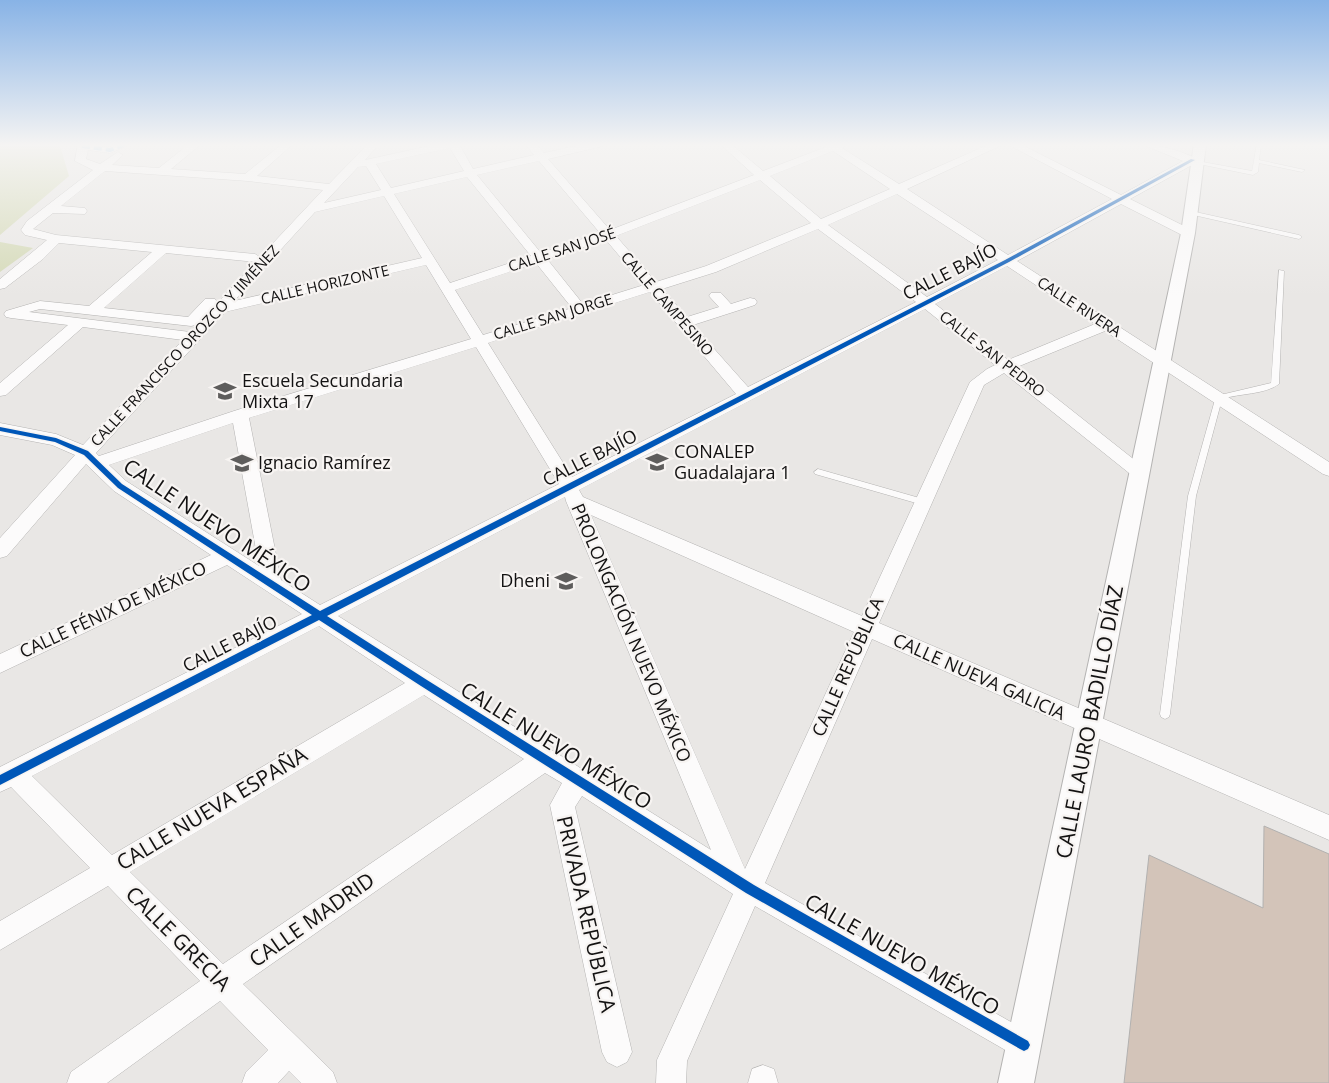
<svg xmlns="http://www.w3.org/2000/svg" width="1329" height="1083" viewBox="0 0 1329 1083" font-family="'Open Sans',sans-serif">
  <rect width="100%" height="100%" fill="#e9e7e5"/>
  <path fill="#d4d9b6" d="M 0,144 L 48,144 L 60,146 L 69,176 L 0,235 Z
    M 0,242 L 33,248 L 0,272 Z"/>
  <path fill="#d3c4b9" stroke="#b2b1b0" d="M 1264,826 L 1329,854 L 1329,1083 L 1124,1083 L 1149,855 L 1263,908 Z"/>
  <g fill="none" stroke-linecap="round" stroke-linejoin="round">
    <g stroke="#b4b3b2" stroke-width="1">
      <path id="service" d="M 1257,144 L 1261,144 L 1259,160 L 1305,170 L 1302,172 L 1259,163 L 1258,172 L 1253,175 L 1194,163 L 1197,161 L 1252,171 Z
        M 1191,211 L 1299,235 L 1302,237 L 1299,239 L 1189,214 L 1188,213 Z
        M 1279,270 L 1284,271 L 1279,384 C 1264,395 1240,393 1222,399 L 1196,496 L 1170,714 L 1169,717 L 1165,719 L 1161,717 L 1160,714 L 1188,496 L 1216,396 L 1271,383 Z
        M 818,469 L 923,499 L 927,502 L 923,505 L 815,474 L 814,472 Z"/>
    </g>
    <g stroke="#b4b3b2" stroke-width="1">
      <path id="minor" d="M 78,144 L 109,147 L 116,144 L 131,144 L 110,153 L 88,150 L 86,159 L 100,164 L 118,152 L 123,155 L 112,165 L 159,168 L 189,144 L 201,144 L 171,169 L 245,174 L 282,144 L 293,144 L 257,176 L 329,184 L 368,144 L 379,144 L 365,160 L 439,144 L 459,144 L 473,169 L 534,155 L 525,144 L 536,144 L 544,153 L 585,144 L 604,144 L 603,146 L 548,159 L 610,230 L 754,175 L 720,144 L 731,144 L 763,171 L 826,147 L 824,144 L 848,144 L 842,148 L 899,184 L 990,144 L 1004,144 L 907,189 L 1008,255 L 1112,199 L 1007,144 L 1020,144 L 1121,195 L 1183,161 L 1141,144 C 1156,144 1192,153 1202,163 L 1201,165 L 1192,165 L 1130,199 L 1192,230 L 1194,233 L 1192,236 L 1184,236 L 1121,204 L 1017,261 L 1329,462 L 1329,476 L 1323,474 L 1105,331 L 1017,367 L 1146,469 L 1149,473 L 1146,477 L 1140,479 L 1134,477 L 1004,373 L 984,385 L 879,623 L 1329,815 L 1329,840 L 872,639 L 765,883 L 1034,1035 L 1039,1045 L 1034,1055 L 1024,1060 L 1014,1055 L 755,906 L 687,1061 L 686,1083 L 656,1083 L 657,1060 L 733,894 L 582,796 L 575,807 L 632,1052 L 627,1062 L 617,1067 L 607,1062 L 602,1052 L 550,805 L 562,783 L 545,773 L 243,984 L 333,1072 L 337,1083 L 301,1083 L 289,1071 L 278,1083 L 242,1083 L 246,1072 L 268,1050 L 220,1001 L 107,1083 L 67,1083 L 71,1072 L 200,981 L 108,886 L 0,950 L 0,921 L 90,868 L 11,787 L 0,792 L 0,767 L 302,614 L 227,565 L 0,673 L 0,654 L 211,555 L 114,491 L 86,464 L 7,556 L 0,558 L 0,538 L 75,455 L 52,445 L 0,435 L 0,423 L 56,434 L 83,445 L 183,340 L 83,327 L 6,395 L 0,396 L 0,383 L 68,325 L 11,318 L 6,317 L 4,314 L 6,311 L 40,301 L 89,306 L 152,252 L 59,243 L 43,259 L 5,288 L 0,289 L 0,279 L 47,240 L 25,235 L 21,230 L 27,221 L 93,170 L 75,161 ZM 450,148 L 464,171 L 391,188 L 376,164 ZM 833,151 L 890,189 L 821,219 L 770,176 ZM 539,161 L 600,233 L 541,253 L 477,175 ZM 366,166 L 381,190 L 324,203 L 358,167 ZM 105,171 L 248,181 L 323,190 L 260,257 L 255,254 L 56,235 L 33,229 L 53,213 L 85,214 L 87,211 L 85,208 L 61,206 ZM 467,177 L 531,256 L 450,283 L 394,194 ZM 760,180 L 811,223 L 706,266 L 656,282 L 616,236 ZM 897,194 L 998,260 L 927,297 L 828,225 ZM 384,196 L 422,258 L 234,301 L 315,212 ZM 818,229 L 916,302 L 748,387 L 693,325 L 755,305 L 757,302 L 755,299 L 750,298 L 731,304 L 721,293 L 711,293 L 709,296 L 719,307 L 687,317 L 662,289 L 716,272 ZM 606,240 L 644,285 L 583,304 L 547,259 ZM 166,253 L 256,262 L 190,332 L 29,312 L 40,309 L 191,326 L 196,325 L 215,305 L 217,302 L 215,299 L 205,299 L 188,317 L 104,308 ZM 536,263 L 572,308 L 483,335 L 455,290 ZM 426,265 L 471,339 L 234,411 L 99,456 L 96,453 L 225,312 ZM 1007,266 L 1095,324 L 1008,360 L 935,304 ZM 650,292 L 736,394 L 572,477 L 488,343 ZM 925,309 L 995,365 L 987,369 L 970,382 L 862,616 L 583,497 L 579,490 ZM 476,347 L 559,484 L 320,605 L 281,580 L 249,418 ZM 233,423 L 259,566 L 126,481 L 109,465 ZM 565,497 L 566,501 L 711,850 L 338,616 ZM 591,515 L 854,632 L 745,869 ZM 319,626 L 405,683 L 112,855 L 32,776 ZM 424,695 L 524,759 L 223,964 L 130,872 Z
        M 763,1065 L 774,1069 L 778,1083 L 748,1083 L 752,1069 Z"/>
    </g>
    <g stroke="#b4b3b2" stroke-width="2">
      <path id="tertiary" d="M 1194,144 L 1206,144 L 1195,233 L 1034,1083 L 998,1083 L 1181,233 Z"/>
    </g>
    <use href="#service" fill="#fcfbfb" fill-rule="evenodd"/>
    <use href="#minor" fill="#fcfbfb" fill-rule="evenodd"/>
    <use href="#tertiary" fill="#fcfbfb" fill-rule="evenodd"/>
    <path stroke="#3da1ea" stroke-width="4" stroke-dasharray="8 4" stroke-linecap="butt" d="M 82,146 L 110,150 L 126,144"/>
    <g stroke="#f7f4f2" stroke-width="3">
      <path id="cycleway" d="M 1191,159 L 1195,160 L 1009,262 L 327,616 L 427,680 L 754,885 L 1028,1041 L 1030,1045 L 1028,1049 L 1024,1051 L 1020,1049 L 746,893 L 421,686 L 319,620 L 0,785 L 0,775 L 312,615 L 118,488 L 84,455 L 55,442 L 0,431 L 0,427 L 56,438 L 88,451 L 122,484 L 320,611 L 1005,260 Z"/>
    </g>
    <use href="#cycleway" fill="#0057b8" fill-rule="evenodd"/>
  </g>
  <linearGradient id="sky" x2="0" y2="1"><stop stop-color="#88b3e6"/><stop offset="0.49" stop-color="#f5f4f3"/><stop offset="1" stop-color="#f5f4f3" stop-opacity="0"/></linearGradient>
  <rect width="1329" height="296" fill="url(#sky)"/>
  <defs>
    <g id="school-bare" transform="scale(1.725)"><path d="M0-5L7-2L0 1L-7-2ZM-4 1L0 2.5L4 1V4Q0 6-4 4Z" fill="#5e5d5c" stroke="#f7f4f2" stroke-width="2.5" paint-order="stroke"/></g>
    <g id="university-bare" transform="scale(1.725)"><path d="M0-5L7-2L0 1L-7-2ZM-4 1L0 2.5L4 1V4Q0 6-4 4Z" fill="#5e5d5c" stroke="#f7f4f2" stroke-width="2.5" paint-order="stroke"/></g>
  </defs>
  <g fill-rule="evenodd">
    <use href="#school-bare" x="225" y="391"/>
    <use href="#university-bare" x="657" y="462"/>
    <use href="#school-bare" x="242" y="463"/>
    <use href="#school-bare" x="566" y="581"/>
  </g>
  <g text-anchor="middle" stroke-width="4.5" stroke-linejoin="round" paint-order="stroke">
    <g font-size="15" fill="#131212" stroke="#f7f4f2">
      <text transform="translate(562 250) rotate(-18)" y="5">CALLE SAN JOSÉ</text>
      <text transform="translate(325 285) rotate(-13)" y="5">CALLE HORIZONTE</text>
      <text transform="translate(667 304) rotate(49)" y="5">CALLE CAMPESINO</text>
      <text transform="translate(1079 307) rotate(33)" y="5">CALLE RIVERA</text>
      <text transform="translate(553 317) rotate(-17)" y="5">CALLE SAN JORGE</text>
      <text transform="translate(185 346) rotate(-47)" y="5">CALLE FRANCISCO OROZCO Y JIMÉNEZ</text>
      <text transform="translate(992 354) rotate(38)" y="5">CALLE SAN PEDRO</text>
    </g>
    <g font-size="18" fill="#131212" stroke="#f7f4f2">
      <text transform="translate(950 272) rotate(-27)" y="6">CALLE BAJÍO</text>
      <text transform="translate(590 458) rotate(-27)" y="6">CALLE BAJÍO</text>
      <text transform="translate(113 610) rotate(-25)" y="6">CALLE FÉNIX DE MÉXICO</text>
      <text transform="translate(631 633) rotate(67)" y="6">PROLONGACIÓN NUEVO MÉXICO</text>
      <text transform="translate(230 644) rotate(-27)" y="6">CALLE BAJÍO</text>
      <text transform="translate(848 667) rotate(-66)" y="6">CALLE REPÚBLICA</text>
      <text transform="translate(979 677) rotate(24)" y="6">CALLE NUEVA GALICIA</text>
    </g>
    <g font-size="18" fill="#131212" stroke="#f7f4f2" text-anchor="start">
      <text x="242" y="387">Escuela Secundaria<tspan x="242" dy="21">Mixta 17</tspan></text>
      <text x="674" y="458">CONALEP<tspan x="674" dy="21">Guadalajara 1</tspan></text>
      <text x="258" y="469">Ignacio Ramírez</text>
      <text x="550" y="587" text-anchor="end">Dheni</text>
    </g>
    <g font-size="21" fill="#131212" stroke="#f7f4f2">
      <text transform="translate(217 526) rotate(34)" y="7">CALLE NUEVO MÉXICO</text>
      <text transform="translate(1090 722) rotate(-79)" y="7">CALLE LAURO BADILLO DÍAZ</text>
      <text transform="translate(556 746) rotate(32)" y="7">CALLE NUEVO MÉXICO</text>
      <text transform="translate(212 809) rotate(-31)" y="7">CALLE NUEVA ESPAÑA</text>
      <text transform="translate(586 914) rotate(77)" y="7">PRIVADA REPÚBLICA</text>
      <text transform="translate(312 920) rotate(-35)" y="7">CALLE MADRID</text>
      <text transform="translate(178 939) rotate(45)" y="7">CALLE GRECIA</text>
      <text transform="translate(902 955) rotate(30)" y="7">CALLE NUEVO MÉXICO</text>
    </g>
  </g>
</svg>
